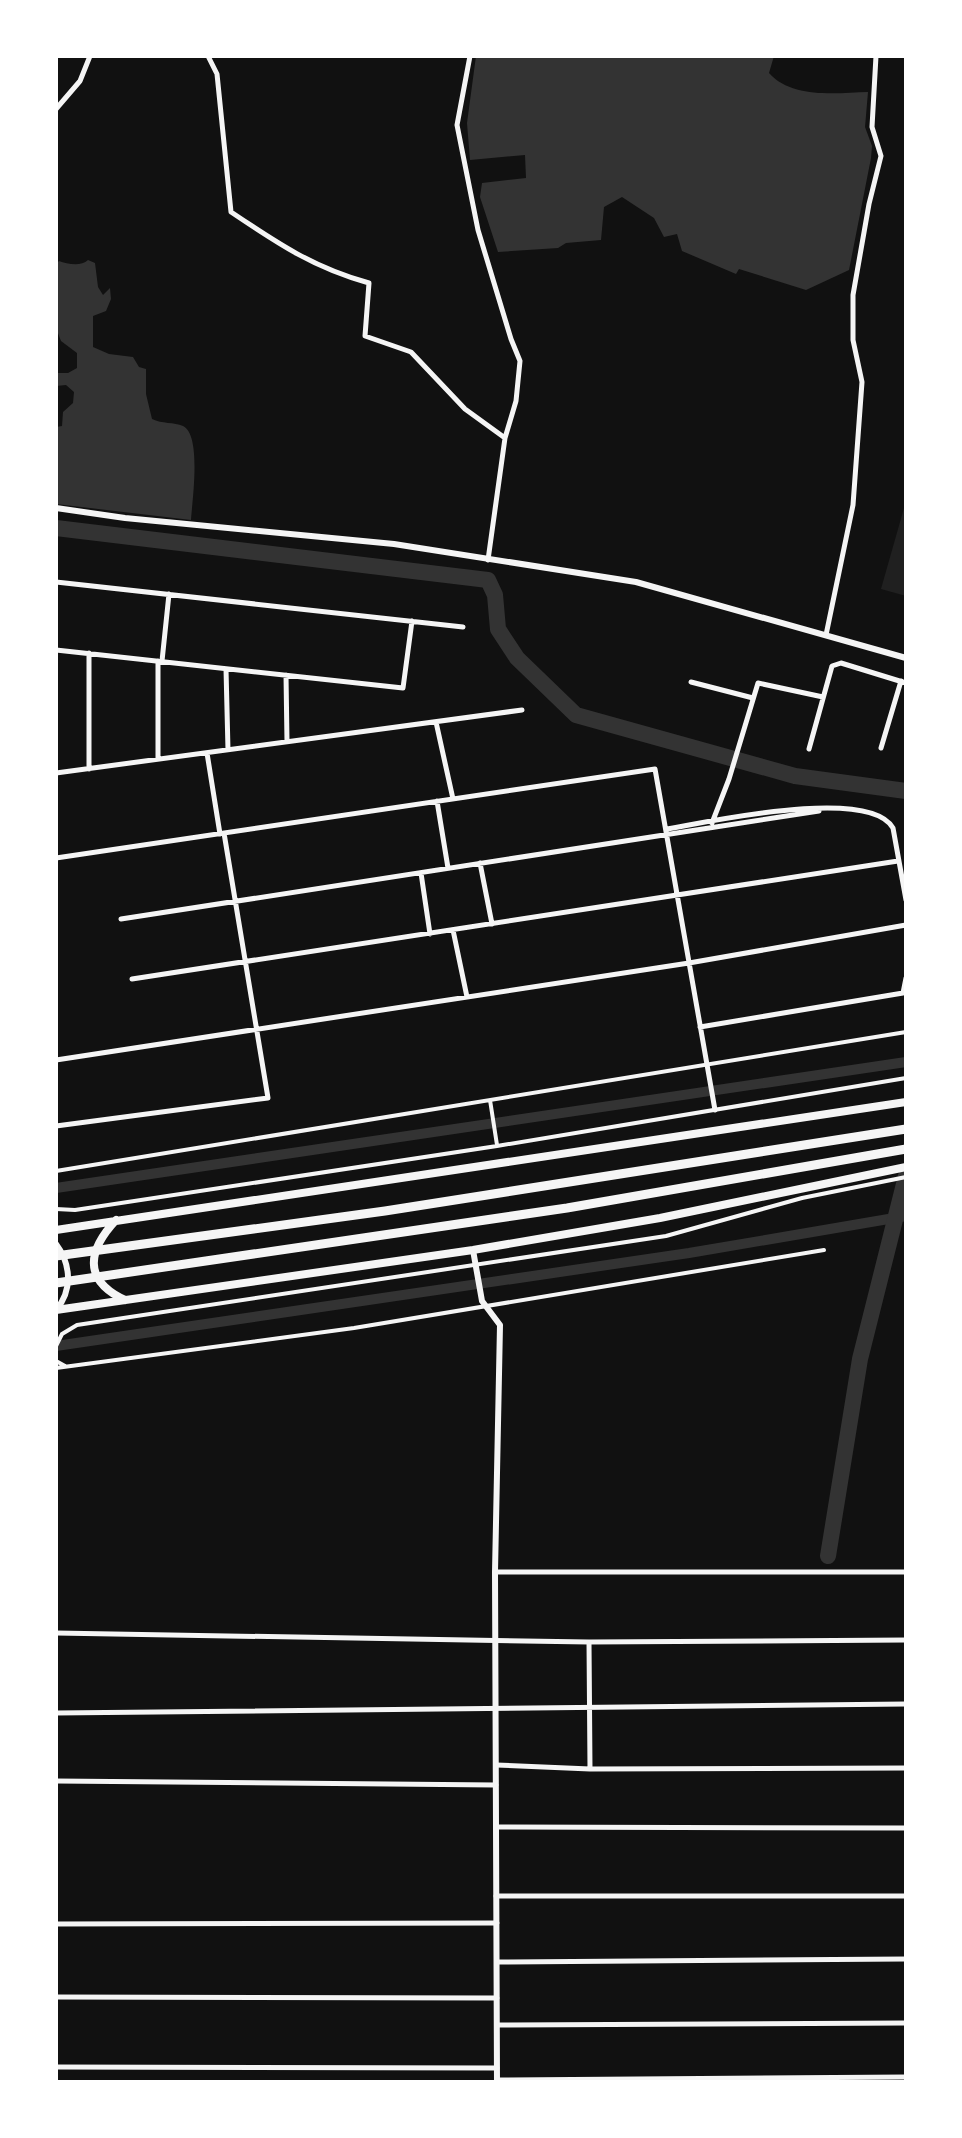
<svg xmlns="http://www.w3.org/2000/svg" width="962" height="2138" viewBox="0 0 962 2138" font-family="Quicksand,sans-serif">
  <rect width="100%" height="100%" fill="#111"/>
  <path fill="#202020" d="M 906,501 L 906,596 L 881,589 Z"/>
  <path fill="#333" d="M 476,56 L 774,56 L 769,73 C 792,99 836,93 868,92 L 865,127 L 872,146 L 871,158 L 849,270 L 806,290 L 739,269 L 736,274 L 682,251 L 677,234 L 664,237 L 654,218 L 622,197 L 604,207 L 601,240 L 566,243 L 558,248 L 498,252 L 480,197 L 482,183 L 526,178 L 525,155 L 470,160 L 467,123 Z
    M 88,260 L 95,263 L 98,287 L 103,295 L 110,288 L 111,299 L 106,311 L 93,316 L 93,347 L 109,354 L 133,357 L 139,367 L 146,369 L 146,394 L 152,419 C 162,424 174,422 183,426 C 202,435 192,502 191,520 L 56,504 L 56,427 L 62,426 L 63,412 L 73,403 L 74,392 L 66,385 L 56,386 L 56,373 L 68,373 L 77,368 L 77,353 L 61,341 L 56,328 L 56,264 L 59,261 C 67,264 81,267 88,260 Z"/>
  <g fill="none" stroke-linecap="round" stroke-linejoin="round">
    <path stroke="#333" stroke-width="10" d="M 56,1188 L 906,1062
      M 56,1346 L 689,1253 L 906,1216"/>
    <path stroke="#333" stroke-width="16" d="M 56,528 L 488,580 L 495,595 L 498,629 L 517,658 L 576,715 L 795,776 L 906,791
      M 828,1556 L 860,1359 L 906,1176"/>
    <path stroke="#f5f5f5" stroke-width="4" d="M 490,1100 L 497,1145
      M 56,1171 L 906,1032
      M 56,1209 L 75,1210 L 497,1146 L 906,1078
      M 56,1346 L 62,1334 L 77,1325 L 666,1236 L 802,1198 L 906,1177
      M 56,1361 L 65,1366
      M 56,1368 L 354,1328 L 824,1250"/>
    <path stroke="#f5f5f5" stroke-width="5" d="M 208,56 L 217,74 L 231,212 C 277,243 314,268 369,283 L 365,336 L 411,352 L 465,409 L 505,438
      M 470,56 L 457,125 L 478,230 L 511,339 L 520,361 L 516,401 L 505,438 L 488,560
      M 56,109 L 80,81 L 90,56
      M 56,582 L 463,627
      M 826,635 L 853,505 L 862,382 L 853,340 L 853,295 L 869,204 L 881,156 L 872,127 L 876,56
      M 56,650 L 403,688 L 412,621
      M 158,661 L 158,759
      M 162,661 L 169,594
      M 226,669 L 228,750
      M 286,675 L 287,742
      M 691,682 L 753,698
      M 436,722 L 453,799
      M 881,748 L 901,681
      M 809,749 L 832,666 L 841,663 L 906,683
      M 207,753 L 220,834
      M 89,769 L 89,653
      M 56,773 L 522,710
      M 437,801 L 448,868
      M 712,823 L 729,779 L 758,683 L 823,697
      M 667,829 C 709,822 869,786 893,828 L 906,900
      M 56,858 L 655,769 L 715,1110
      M 480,863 L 492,924
      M 421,873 L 430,934
      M 121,919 L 819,811
      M 453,930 L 467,997
      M 132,979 L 898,861
      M 700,1027 L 903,993 L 906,978
      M 56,1060 L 689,963 L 906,925
      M 56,1126 L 268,1098 L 224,833
      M 495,1572 L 906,1572
      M 56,1633 L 589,1642 L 906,1640
      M 589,1642 L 590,1769
      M 56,1713 L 906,1704
      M 496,1765 L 590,1769 L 906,1768
      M 56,1781 L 496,1785
      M 496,1827 L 906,1828
      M 496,1896 L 906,1896
      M 56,1924 L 497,1923
      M 497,1962 L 906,1959
      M 56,1997 L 497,1998
      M 497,2025 L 906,2023
      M 56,2067 L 497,2068
      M 497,2080 L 906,2077"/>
    <path stroke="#f5f5f5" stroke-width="6" d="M 56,508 L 125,518 L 394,544 L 636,582 L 906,658
      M 56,1244 C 71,1264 73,1290 56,1310
      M 473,1250 L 482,1301 L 500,1325 L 495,1572 L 497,2082"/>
    <path stroke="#f5f5f5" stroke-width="8" d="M 116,1220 C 88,1250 82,1280 125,1300
      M 56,1230 L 906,1102
      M 56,1310 L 473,1250 L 660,1218 L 906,1167"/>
    <path stroke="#f5f5f5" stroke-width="9" d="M 56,1256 L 385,1211 L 906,1129
      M 56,1283 L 567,1208 L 906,1149"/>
  </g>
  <rect width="962" height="2138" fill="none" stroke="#ffffff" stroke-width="116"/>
</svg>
